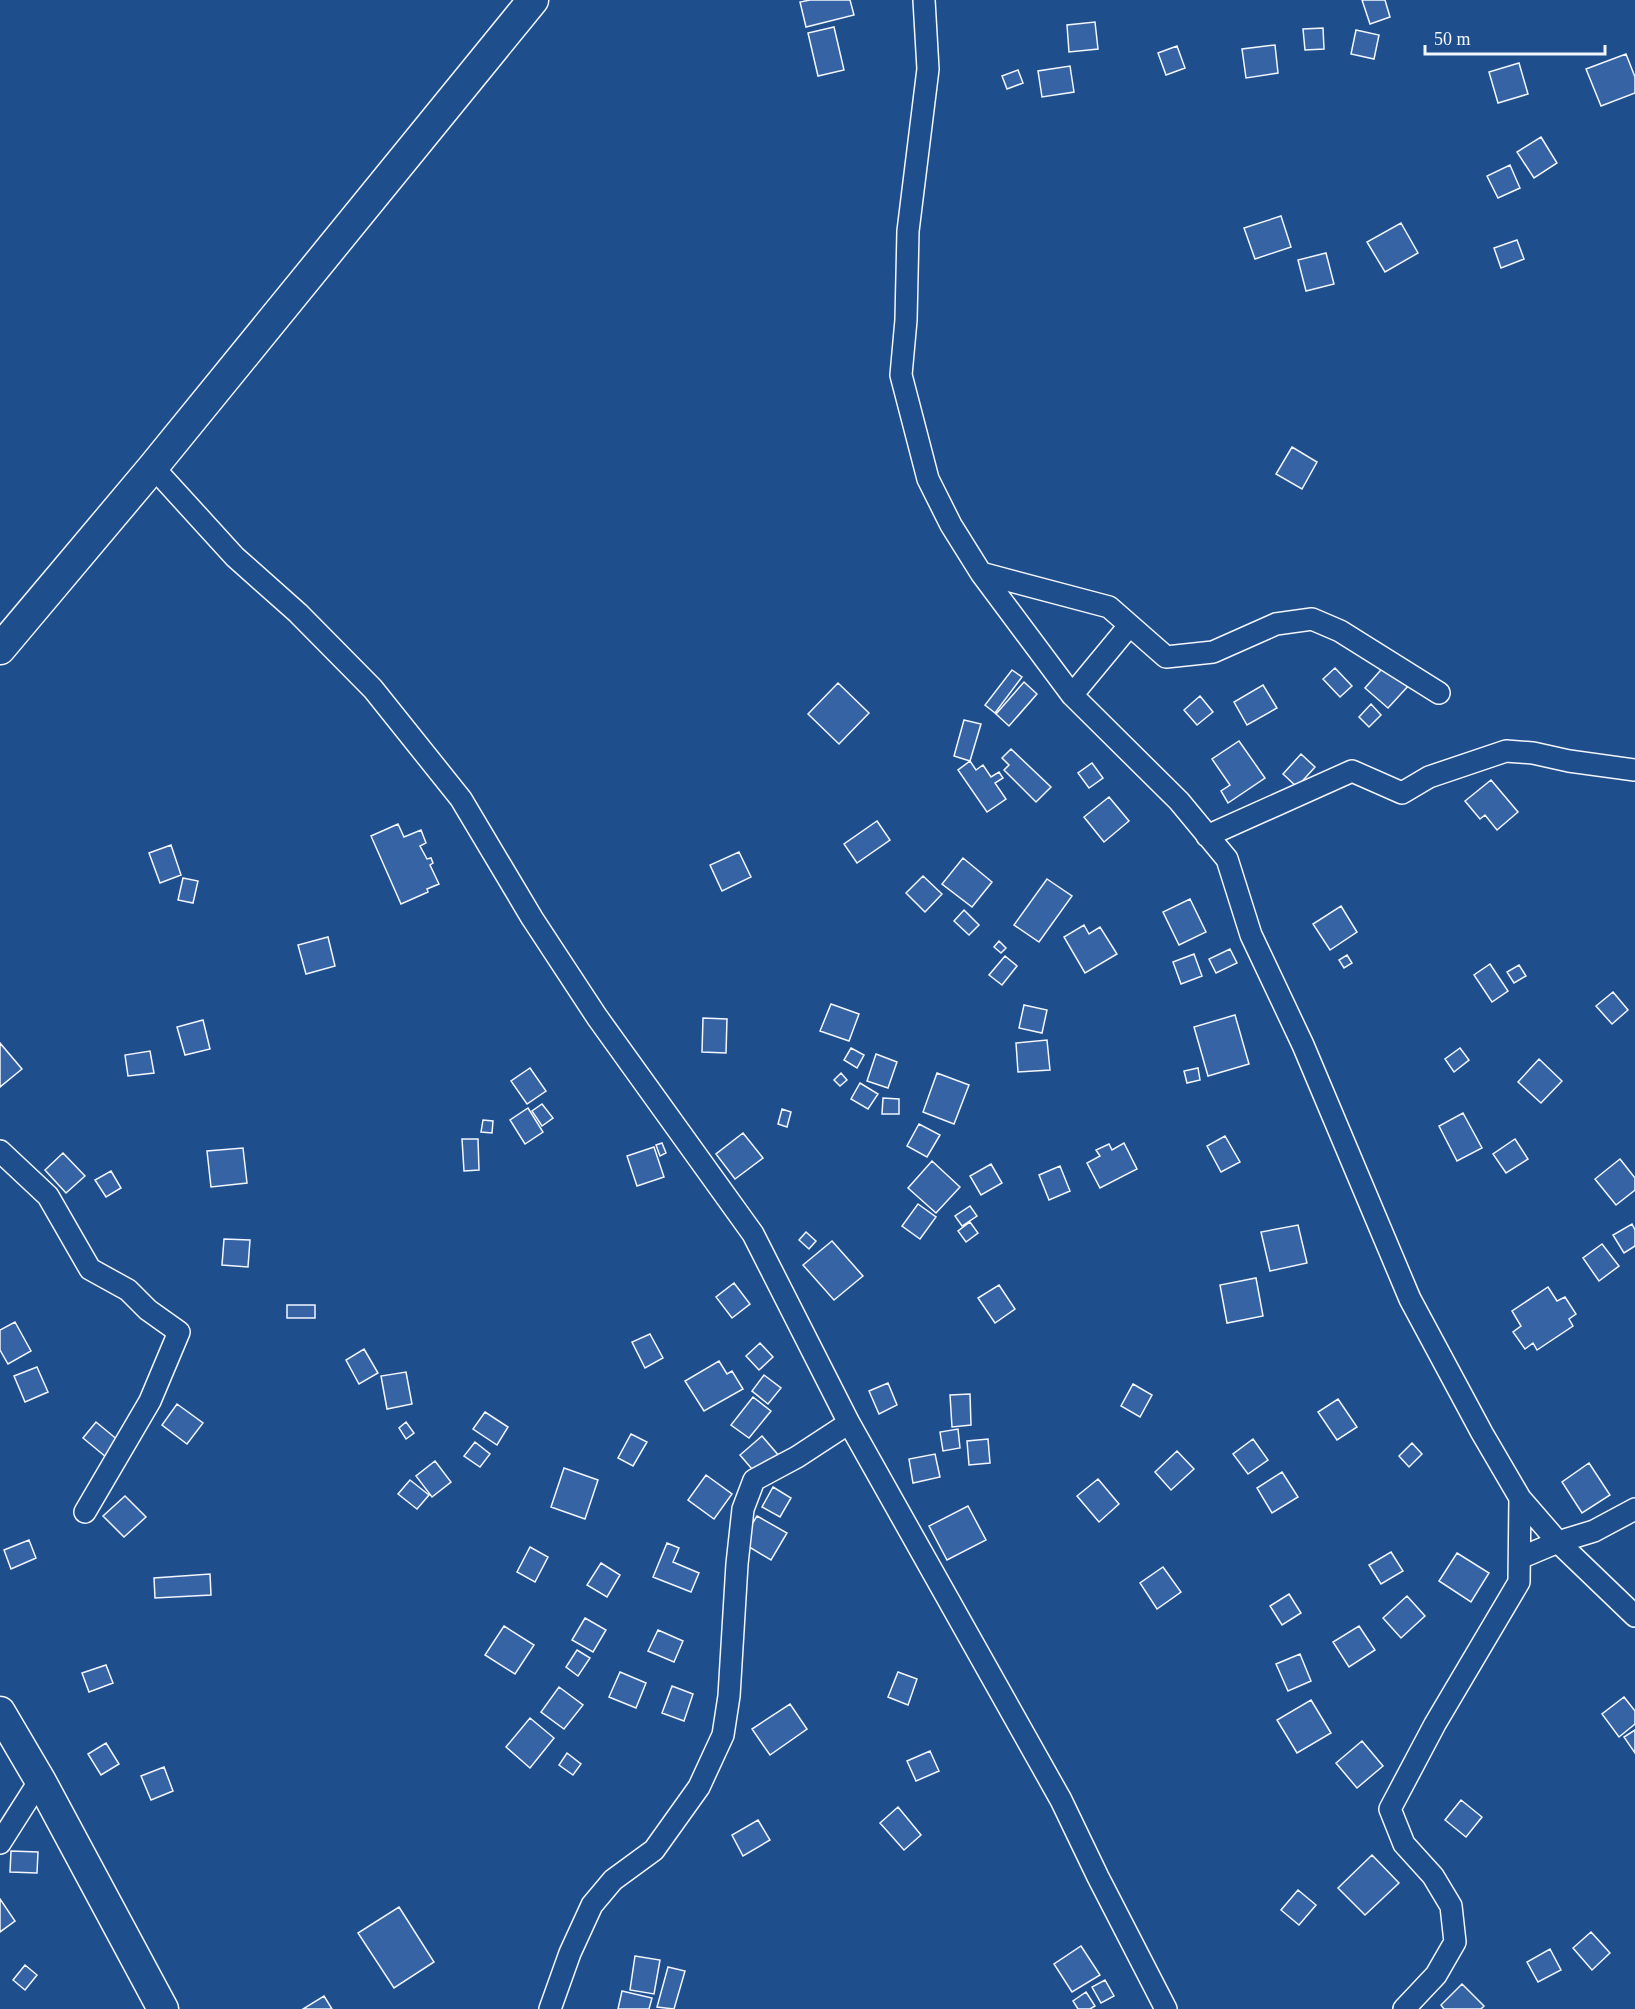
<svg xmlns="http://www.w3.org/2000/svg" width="1635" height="2009" viewBox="0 0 1635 2009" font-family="'Times New Roman',serif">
  <rect width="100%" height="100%" fill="#1f4e8c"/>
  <path fill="#3563a3" stroke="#f2f6ff" stroke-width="1.5" d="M 810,0 L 850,0 L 854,15 L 806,27 L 800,2 Z
    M 1362,0 L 1385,0 L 1390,17 L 1370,24 Z
    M 1095,22 L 1098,49 L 1069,52 L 1067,25 Z
    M 834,27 L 844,70 L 818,76 L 808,33 Z
    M 1323,28 L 1324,49 L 1305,50 L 1303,29 Z
    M 1356,30 L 1379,35 L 1374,59 L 1351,54 Z
    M 1275,45 L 1278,73 L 1246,78 L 1242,49 Z
    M 1177,46 L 1185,68 L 1166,75 L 1158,53 Z
    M 1626,54 L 1635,77 L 1635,93 L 1601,106 L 1586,69 Z
    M 1519,63 L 1528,94 L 1498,103 L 1489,72 Z
    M 1070,66 L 1074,92 L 1042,97 L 1038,71 Z
    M 1018,70 L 1023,83 L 1007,89 L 1002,76 Z
    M 1541,137 L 1557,163 L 1534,178 L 1517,152 Z
    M 1510,165 L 1520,188 L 1498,198 L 1487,176 Z
    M 1281,216 L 1291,247 L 1255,259 L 1244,228 Z
    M 1401,223 L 1418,253 L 1385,272 L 1367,242 Z
    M 1517,240 L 1524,259 L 1501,268 L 1494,248 Z
    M 1326,253 L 1334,284 L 1306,291 L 1298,260 Z
    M 1292,447 L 1317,462 L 1302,489 L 1276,474 Z
    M 1387,663 L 1410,684 L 1388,708 L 1365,688 Z
    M 1335,668 L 1352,686 L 1340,697 L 1323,679 Z
    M 1012,670 L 1022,677 L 995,713 L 985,705 Z
    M 1024,682 L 1037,694 L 1009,726 L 996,714 Z
    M 838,683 L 869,713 L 839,744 L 808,714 Z
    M 1263,685 L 1277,708 L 1247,725 L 1234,702 Z
    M 1200,696 L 1213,712 L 1197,725 L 1184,710 Z
    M 1371,704 L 1381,715 L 1369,727 L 1359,717 Z
    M 964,720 L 981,724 L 970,761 L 954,756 Z
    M 1239,741 L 1265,778 L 1228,803 L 1221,791 L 1230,785 L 1212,759 Z
    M 1011,749 L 1051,787 L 1036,802 L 1004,770 L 1009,765 L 1002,758 Z
    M 1301,754 L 1315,767 L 1297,787 L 1283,774 Z
    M 970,761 L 976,770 L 983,765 L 991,777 L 999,772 L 1003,778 L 995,783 L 1006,799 L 987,812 L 958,770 Z
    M 1092,763 L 1103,778 L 1089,788 L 1078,773 Z
    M 1491,780 L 1518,812 L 1497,830 L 1485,815 L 1480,819 L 1465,801 Z
    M 1109,797 L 1129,821 L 1104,842 L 1084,817 Z
    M 877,821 L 890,840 L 857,863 L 844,844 Z
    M 398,824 L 404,837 L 421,830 L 426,843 L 420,846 L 427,859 L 431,858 L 433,863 L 430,865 L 439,884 L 427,889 L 428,892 L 401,904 L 371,836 Z
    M 171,845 L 181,875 L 160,883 L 149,853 Z
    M 739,852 L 751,877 L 722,891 L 710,865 Z
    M 963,858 L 992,882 L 972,907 L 942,884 Z
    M 923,876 L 942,894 L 925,912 L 906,893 Z
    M 183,878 L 198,881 L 193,903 L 178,900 Z
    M 1047,879 L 1072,896 L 1039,942 L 1014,925 Z
    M 1190,899 L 1206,932 L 1179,945 L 1163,912 Z
    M 1341,906 L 1357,932 L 1330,950 L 1313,924 Z
    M 964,910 L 979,925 L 969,935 L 954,921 Z
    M 1084,925 L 1089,934 L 1100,927 L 1117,954 L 1085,973 L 1064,937 Z
    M 328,937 L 335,966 L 306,974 L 298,945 Z
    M 999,941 L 1006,948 L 1001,953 L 994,947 Z
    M 1230,949 L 1237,963 L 1216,973 L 1209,959 Z
    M 1194,954 L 1202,976 L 1181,984 L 1173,962 Z
    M 1347,955 L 1352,963 L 1344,968 L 1339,960 Z
    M 1005,956 L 1017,966 L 1002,985 L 989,975 Z
    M 1490,964 L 1508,991 L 1492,1002 L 1474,975 Z
    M 1519,965 L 1526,976 L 1514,983 L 1507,972 Z
    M 1613,992 L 1628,1010 L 1612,1024 L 1596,1006 Z
    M 831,1004 L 859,1014 L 849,1041 L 820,1031 Z
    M 1024,1005 L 1047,1010 L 1042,1033 L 1019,1028 Z
    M 1235,1015 L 1249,1064 L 1208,1076 L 1194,1027 Z
    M 703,1018 L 727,1019 L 726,1053 L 702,1052 Z
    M 203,1020 L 210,1049 L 185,1055 L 177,1027 Z
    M 1047,1040 L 1050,1070 L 1018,1072 L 1016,1043 Z
    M 0,1043 L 22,1069 L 0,1087 Z
    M 851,1048 L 864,1055 L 857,1068 L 844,1060 Z
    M 1460,1048 L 1469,1060 L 1454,1072 L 1445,1059 Z
    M 150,1051 L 154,1073 L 128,1076 L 125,1055 Z
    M 876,1054 L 897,1062 L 888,1088 L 867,1081 Z
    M 1539,1059 L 1562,1081 L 1541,1103 L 1518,1082 Z
    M 530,1068 L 546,1091 L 527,1104 L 511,1081 Z
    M 1198,1068 L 1200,1080 L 1187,1083 L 1184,1071 Z
    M 841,1073 L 847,1080 L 840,1086 L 834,1080 Z
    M 937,1073 L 969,1085 L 954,1124 L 923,1112 Z
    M 860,1083 L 878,1094 L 868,1109 L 851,1099 Z
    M 883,1098 L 899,1099 L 899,1114 L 882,1114 Z
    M 542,1104 L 553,1118 L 542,1126 L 532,1111 Z
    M 528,1108 L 543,1132 L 525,1144 L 510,1120 Z
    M 782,1109 L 791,1112 L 787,1127 L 778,1124 Z
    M 1463,1113 L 1482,1148 L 1457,1161 L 1439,1126 Z
    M 483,1120 L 493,1121 L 492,1133 L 481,1132 Z
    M 919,1124 L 940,1135 L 927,1157 L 907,1146 Z
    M 743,1133 L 763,1158 L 735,1179 L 716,1154 Z
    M 1225,1136 L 1240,1162 L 1221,1172 L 1207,1146 Z
    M 462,1139 L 478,1139 L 479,1170 L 464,1171 Z
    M 1515,1139 L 1528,1159 L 1506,1173 L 1493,1154 Z
    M 662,1143 L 666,1153 L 660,1156 L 656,1145 Z
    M 1124,1143 L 1137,1169 L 1100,1188 L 1087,1163 L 1100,1156 L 1096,1150 L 1109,1144 L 1112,1150 Z
    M 654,1147 L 664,1177 L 637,1186 L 627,1156 Z
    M 243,1148 L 247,1183 L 211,1187 L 207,1151 Z
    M 63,1153 L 85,1176 L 66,1193 L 45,1170 Z
    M 1620,1159 L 1635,1178 L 1635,1190 L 1616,1205 L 1595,1179 Z
    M 932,1161 L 960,1187 L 936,1213 L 908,1188 Z
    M 991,1164 L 1002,1183 L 981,1195 L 970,1176 Z
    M 1060,1166 L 1070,1191 L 1049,1200 L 1039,1175 Z
    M 111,1171 L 121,1188 L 106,1197 L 95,1180 Z
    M 918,1204 L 936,1217 L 920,1239 L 902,1226 Z
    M 970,1206 L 977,1216 L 962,1226 L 955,1216 Z
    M 970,1222 L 978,1233 L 966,1242 L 958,1231 Z
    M 1632,1224 L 1635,1230 L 1635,1246 L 1624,1253 L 1613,1235 Z
    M 1298,1225 L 1307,1263 L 1270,1271 L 1261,1232 Z
    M 806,1232 L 816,1241 L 809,1249 L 799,1240 Z
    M 224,1239 L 250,1240 L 248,1267 L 222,1265 Z
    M 832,1241 L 863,1276 L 834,1300 L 803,1265 Z
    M 1602,1244 L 1619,1266 L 1599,1281 L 1583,1258 Z
    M 1256,1278 L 1263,1316 L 1227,1323 L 1220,1285 Z
    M 734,1283 L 750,1304 L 732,1318 L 716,1297 Z
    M 999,1285 L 1015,1309 L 995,1323 L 978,1298 Z
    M 1548,1287 L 1557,1301 L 1565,1297 L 1576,1314 L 1569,1319 L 1573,1326 L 1537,1350 L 1533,1343 L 1525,1349 L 1513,1332 L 1521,1326 L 1512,1311 Z
    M 287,1305 L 315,1305 L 315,1318 L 287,1318 Z
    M 15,1322 L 31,1351 L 8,1364 L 0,1350 L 0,1330 Z
    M 650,1334 L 663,1358 L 645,1368 L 632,1342 Z
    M 760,1343 L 773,1357 L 759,1370 L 746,1356 Z
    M 364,1349 L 378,1373 L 359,1384 L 346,1360 Z
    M 719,1361 L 727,1374 L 732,1371 L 743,1389 L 704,1411 L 685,1381 Z
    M 37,1367 L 48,1392 L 25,1402 L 14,1376 Z
    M 406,1372 L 412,1404 L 387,1409 L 381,1376 Z
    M 764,1375 L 781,1388 L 768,1404 L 752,1391 Z
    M 888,1383 L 897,1405 L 879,1414 L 869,1391 Z
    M 1133,1384 L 1152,1395 L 1140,1417 L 1121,1406 Z
    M 970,1394 L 971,1425 L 952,1427 L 950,1395 Z
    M 753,1397 L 771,1411 L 749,1438 L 731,1425 Z
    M 1338,1399 L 1357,1427 L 1337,1440 L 1318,1412 Z
    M 177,1404 L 203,1423 L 187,1444 L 162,1425 Z
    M 485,1412 L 508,1427 L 497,1445 L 473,1429 Z
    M 96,1422 L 119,1441 L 106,1457 L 83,1438 Z
    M 406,1422 L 414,1433 L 406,1439 L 399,1428 Z
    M 958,1429 L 960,1448 L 943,1451 L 940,1432 Z
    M 631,1434 L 647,1442 L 633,1466 L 618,1458 Z
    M 762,1436 L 780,1457 L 758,1476 L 740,1455 Z
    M 988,1439 L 990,1463 L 969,1465 L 967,1441 Z
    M 1253,1439 L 1268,1460 L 1248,1474 L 1233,1454 Z
    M 475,1442 L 490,1454 L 480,1467 L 464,1456 Z
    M 1412,1443 L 1422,1454 L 1409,1467 L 1399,1456 Z
    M 1177,1451 L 1194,1469 L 1171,1490 L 1155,1472 Z
    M 935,1454 L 940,1477 L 913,1483 L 909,1459 Z
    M 435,1461 L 451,1482 L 432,1497 L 416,1476 Z
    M 1589,1463 L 1610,1495 L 1582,1513 L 1562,1482 Z
    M 564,1468 L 598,1480 L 585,1519 L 551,1507 Z
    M 1282,1472 L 1298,1497 L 1272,1513 L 1257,1488 Z
    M 706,1475 L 732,1494 L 714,1519 L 688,1500 Z
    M 1098,1479 L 1119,1504 L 1099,1522 L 1077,1496 Z
    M 410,1480 L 429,1495 L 417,1509 L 398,1494 Z
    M 773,1487 L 791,1498 L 780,1517 L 762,1507 Z
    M 125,1496 L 146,1517 L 124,1537 L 103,1516 Z
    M 968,1506 L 986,1540 L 947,1560 L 929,1526 Z
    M 757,1516 L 787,1533 L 771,1560 L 741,1542 Z
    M 29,1540 L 36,1558 L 11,1569 L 4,1550 Z
    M 667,1543 L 679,1548 L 673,1562 L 699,1573 L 691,1592 L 653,1577 Z
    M 530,1547 L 548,1557 L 535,1582 L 517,1572 Z
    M 1391,1552 L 1403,1571 L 1381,1584 L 1369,1565 Z
    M 1457,1553 L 1489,1573 L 1471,1602 L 1439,1581 Z
    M 601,1563 L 620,1575 L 607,1597 L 587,1585 Z
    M 1163,1567 L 1181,1592 L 1157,1609 L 1140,1583 Z
    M 210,1574 L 211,1595 L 155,1598 L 154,1578 Z
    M 1289,1594 L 1301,1613 L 1282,1625 L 1270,1606 Z
    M 1407,1596 L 1425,1616 L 1401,1638 L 1383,1618 Z
    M 585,1618 L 606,1630 L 593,1652 L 572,1640 Z
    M 504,1626 L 534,1645 L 515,1674 L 485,1655 Z
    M 1359,1626 L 1375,1650 L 1349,1667 L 1333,1642 Z
    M 658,1630 L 683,1641 L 674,1662 L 648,1651 Z
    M 577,1650 L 590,1658 L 578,1676 L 566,1667 Z
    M 1300,1654 L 1311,1681 L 1288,1691 L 1276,1664 Z
    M 106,1665 L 113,1683 L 89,1692 L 82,1673 Z
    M 620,1672 L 646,1683 L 636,1708 L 609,1697 Z
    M 898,1672 L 917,1679 L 908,1705 L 888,1697 Z
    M 672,1686 L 693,1694 L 684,1721 L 662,1713 Z
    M 559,1687 L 583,1705 L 564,1729 L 541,1712 Z
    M 1624,1697 L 1635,1711 L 1635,1724 L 1619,1737 L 1602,1714 Z
    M 1311,1700 L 1331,1733 L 1297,1753 L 1277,1720 Z
    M 790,1704 L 807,1729 L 770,1755 L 752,1729 Z
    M 530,1718 L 554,1738 L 530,1768 L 506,1747 Z
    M 1635,1730 L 1635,1753 L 1624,1737 Z
    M 1362,1741 L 1383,1766 L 1357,1788 L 1336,1763 Z
    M 106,1743 L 119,1764 L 101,1775 L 88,1754 Z
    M 930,1751 L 939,1771 L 916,1781 L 907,1761 Z
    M 567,1753 L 581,1764 L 573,1775 L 559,1765 Z
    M 164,1767 L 173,1791 L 151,1800 L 141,1776 Z
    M 1461,1800 L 1482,1817 L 1466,1837 L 1445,1820 Z
    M 898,1807 L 921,1835 L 904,1850 L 880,1823 Z
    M 758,1820 L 770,1840 L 743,1856 L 732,1835 Z
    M 11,1851 L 38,1852 L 37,1873 L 10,1872 Z
    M 1372,1855 L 1399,1883 L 1365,1915 L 1338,1888 Z
    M 1298,1890 L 1316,1905 L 1299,1925 L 1281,1910 Z
    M 0,1899 L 15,1921 L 0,1932 Z
    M 399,1907 L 434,1962 L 394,1988 L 358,1933 Z
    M 1591,1932 L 1610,1953 L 1592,1970 L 1573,1948 Z
    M 1081,1946 L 1100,1975 L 1072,1992 L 1054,1964 Z
    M 1550,1949 L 1561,1970 L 1538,1982 L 1527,1962 Z
    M 635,1956 L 660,1960 L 654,1994 L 630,1990 Z
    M 25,1965 L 37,1975 L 25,1990 L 13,1980 Z
    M 668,1967 L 685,1971 L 674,2009 L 657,2007 Z
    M 1105,1980 L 1114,1996 L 1101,2003 L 1092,1987 Z
    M 1462,1984 L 1484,2006 L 1481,2009 L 1444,2009 L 1441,2005 Z
    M 622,1991 L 652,1998 L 649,2009 L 618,2009 Z
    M 1086,1992 L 1095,2006 L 1090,2009 L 1078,2009 L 1073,2001 Z
    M 324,1996 L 332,2009 L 303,2009 Z"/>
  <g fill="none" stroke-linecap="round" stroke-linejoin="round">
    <g stroke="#f2f6ff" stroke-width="24">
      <path id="street" d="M 924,0 L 928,69 L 908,231 L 906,320 L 901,375 L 928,479 L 951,525 L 981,573 L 1109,607 L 1166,657 L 1213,652 L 1276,624 L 1312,619 L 1340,631 L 1439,693
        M 153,467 L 235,557 L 298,613 L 373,689 L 461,799 L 532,918 L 597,1017 L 753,1234 L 849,1423 L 1061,1800 L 1098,1877 L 1166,2009
        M 981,573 L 1072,695 L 1179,801 L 1227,859 L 1251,935 L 1303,1045 L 1410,1299 L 1482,1433 L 1520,1498 L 1558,1542 L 1635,1616
        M 1072,695 L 1129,626
        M 1207,836 L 1352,771 L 1402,793 L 1429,777 L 1506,751 L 1533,753 L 1569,761 L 1635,770
        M 0,1151 L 48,1196 L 90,1269 L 128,1290 L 148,1310 L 179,1332 L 150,1401 L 85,1512
        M 1520,1558 L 1558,1542 L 1594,1531 L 1635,1509
        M 0,1843 L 40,1780
        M 550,2009 L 570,1953 L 592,1905 L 613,1880 L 654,1850 L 699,1787 L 723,1735 L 729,1696 L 737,1564 L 743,1509 L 754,1480 L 797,1457 L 849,1423
        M 1404,2009 L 1436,1975 L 1455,1942 L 1451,1906 L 1433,1876 L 1404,1844 L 1390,1809 L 1435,1724 L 1519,1582 L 1520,1498"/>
    </g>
    <g stroke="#f2f6ff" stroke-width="33">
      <path id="secondary" d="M 0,649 L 153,467 L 533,0
        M 0,1712 L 40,1780 L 163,2009"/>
    </g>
    <use href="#street" stroke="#1f4e8c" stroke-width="21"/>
    <use href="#secondary" stroke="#1f4e8c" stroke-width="30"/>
  </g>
  <path d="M1425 45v9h180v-9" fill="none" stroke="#f2f6ff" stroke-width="3"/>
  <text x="1434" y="45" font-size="18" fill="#f2f6ff" stroke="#1f4e8c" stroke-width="4.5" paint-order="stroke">50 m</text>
</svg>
